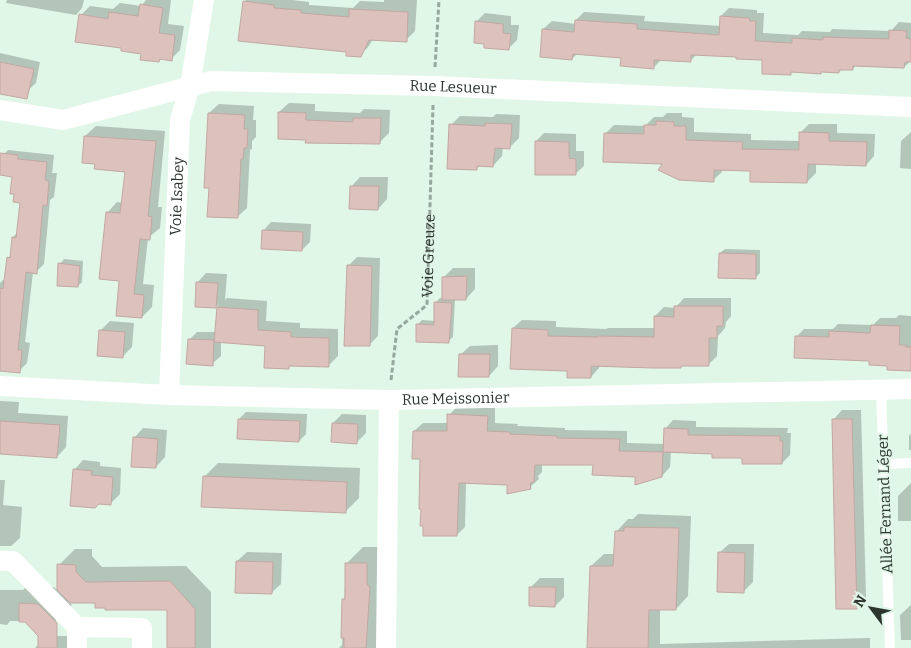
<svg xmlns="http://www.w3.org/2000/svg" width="911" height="648" viewBox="0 0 911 648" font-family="Bitter,serif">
  <rect width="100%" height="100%" fill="#e0f6e6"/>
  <path fill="#0003" d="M 7,0 L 84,0 L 82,8 L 76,15 L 6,3 Z
    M 146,0 L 171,0 L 168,24 L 184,26 L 180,50 L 171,59 L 162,58 L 159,61 L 142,53 L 122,47 L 81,15 L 90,6 L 113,9 L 120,3 L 141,6 Z
    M 246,0 L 292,0 L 309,2 L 309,5 L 353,8 L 360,1 L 384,2 L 384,0 L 417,0 L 415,31 L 406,40 L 373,39 L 369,46 L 360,55 L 347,51 L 244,2 Z
    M 729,8 L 757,10 L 757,13 L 764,13 L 763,33 L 798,35 L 802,31 L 830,32 L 832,29 L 891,31 L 899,22 L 911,23 L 911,61 L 904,67 L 857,64 L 853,69 L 842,69 L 839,72 L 822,71 L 820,73 L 793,71 L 790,74 L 764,59 L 737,56 L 697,54 L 690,61 L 662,59 L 653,68 L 622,57 L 578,53 L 572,59 L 543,29 L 552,21 L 576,24 L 576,20 L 584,12 L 645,16 L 644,21 L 721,26 L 721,16 Z
    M 485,13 L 511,16 L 511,25 L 519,25 L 517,40 L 509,48 L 476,22 Z
    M 0,53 L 40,62 L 36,83 L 28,90 L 0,83 Z
    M 289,103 L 315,104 L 315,111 L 360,113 L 364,109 L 390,110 L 389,133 L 380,142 L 307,139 L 279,112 Z
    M 219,104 L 254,106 L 253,120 L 256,120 L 256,137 L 252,141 L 252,149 L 250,150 L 247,208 L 237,217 L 210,187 L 209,113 Z
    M 667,113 L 682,113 L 682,117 L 694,118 L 694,132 L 751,134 L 751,140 L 800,141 L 800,133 L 809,124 L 837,124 L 837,133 L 875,134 L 874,156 L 866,165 L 816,163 L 816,173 L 807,182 L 751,170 L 722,169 L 722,172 L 713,180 L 664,163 L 605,134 L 614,125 L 645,126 L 654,117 L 663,117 Z
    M 496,114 L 520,115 L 519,138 L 510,147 L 503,147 L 502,156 L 493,166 L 481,165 L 476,169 L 451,125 L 460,116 L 493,117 Z
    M 96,126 L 165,131 L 158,207 L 162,207 L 160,228 L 148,238 L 143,284 L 154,285 L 152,307 L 142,317 L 120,280 L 107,213 L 117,202 L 122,203 L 126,170 L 96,163 L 85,136 Z
    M 911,132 L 911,169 L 900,168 L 901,141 Z
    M 544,133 L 576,134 L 576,151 L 584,151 L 584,166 L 575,174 L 536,141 Z
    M 8,150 L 54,155 L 52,173 L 57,173 L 54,197 L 50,200 L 44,264 L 36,272 L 33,272 L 25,342 L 30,343 L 27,363 L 19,371 L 0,370 L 0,283 L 3,280 L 6,281 L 8,258 L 11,255 L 13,237 L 18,232 L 21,202 L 13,176 L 0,174 L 1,157 Z
    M 360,177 L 388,177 L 387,199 L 378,209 L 351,187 Z
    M 271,222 L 311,224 L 310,242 L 302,250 L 263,231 Z
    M 725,249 L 760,250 L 760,273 L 755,278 L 720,253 Z
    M 357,257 L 380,258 L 378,336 L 369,345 L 348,266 Z
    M 64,259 L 83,261 L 82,282 L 78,286 L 60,264 Z
    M 453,268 L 475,268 L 475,289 L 466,299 L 455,299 L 453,337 L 448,341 L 418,324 L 422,320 L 435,321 L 435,303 L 440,298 L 443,298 L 444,277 Z
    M 206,273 L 227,274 L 225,300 L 227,298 L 267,301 L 266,321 L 300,323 L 300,328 L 338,329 L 338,356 L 328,366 L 291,365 L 288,368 L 266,345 L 221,342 L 221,356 L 212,364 L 189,340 L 197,332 L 216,332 L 218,305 L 216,307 L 197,283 Z
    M 684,298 L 731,298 L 731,316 L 726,322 L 725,328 L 718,336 L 717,356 L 708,365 L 683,365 L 680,367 L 600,365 L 599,368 L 591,377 L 569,370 L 513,328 L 522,320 L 556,321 L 556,327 L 606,329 L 608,328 L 655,328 L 655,316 L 664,307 L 675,308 Z
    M 899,315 L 911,316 L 911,370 L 871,360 L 796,337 L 804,329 L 833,329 L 838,324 L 873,325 L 880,318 L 896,318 Z
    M 110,321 L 134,323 L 132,347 L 122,357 L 101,330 Z
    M 498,345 L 498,366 L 489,376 L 460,355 L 470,346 Z
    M 0,401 L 19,402 L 18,413 L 68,416 L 66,447 L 57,457 L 0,452 Z
    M 457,407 L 495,408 L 495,423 L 518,424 L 517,426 L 565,428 L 565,430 L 627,431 L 627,443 L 664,444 L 665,429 L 673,420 L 696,421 L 696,427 L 788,428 L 787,433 L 791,433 L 790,455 L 782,463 L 714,453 L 671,451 L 670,467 L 662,476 L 637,476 L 594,464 L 542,464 L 542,472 L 538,476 L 539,479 L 530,487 L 508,484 L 466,482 L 465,527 L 457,535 L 421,458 L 414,431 L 423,423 L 448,423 L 449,415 Z
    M 842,410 L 861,410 L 866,598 L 856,608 L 833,420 Z
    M 246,412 L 307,414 L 306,434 L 299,441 L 239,419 Z
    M 342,414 L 366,415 L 366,433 L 356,443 L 333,423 Z
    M 143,428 L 167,430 L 165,457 L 156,467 L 134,438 Z
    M 911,434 L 911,450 L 909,450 L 909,436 Z
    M 83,460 L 100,462 L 100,466 L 121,468 L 120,494 L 110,504 L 74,470 Z
    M 218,463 L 360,468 L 359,498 L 345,512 L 204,477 Z
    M 0,480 L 5,480 L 3,505 L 22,507 L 20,538 L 11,546 L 0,546 Z
    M 911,483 L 911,521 L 898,521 L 898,496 Z
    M 638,514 L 691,516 L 688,596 L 676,609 L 660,609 L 660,644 L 870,638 L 870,648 L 589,648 L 591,566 L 604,554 L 615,554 L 616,532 L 628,519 L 633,519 Z
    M 729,544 L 754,544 L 753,582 L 744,591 L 719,553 Z
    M 363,547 L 383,547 L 380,648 L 339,648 L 342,645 L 346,564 Z
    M 75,549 L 92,549 L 92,556 L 102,567 L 186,566 L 211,592 L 211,648 L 168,648 L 168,609 L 96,602 L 68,602 L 72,605 L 55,621 L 10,621 L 7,625 L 0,624 L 0,590 L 23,590 L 26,587 L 54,587 L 59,592 L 59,565 Z
    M 247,552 L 282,553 L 281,584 L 271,593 L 237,561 Z
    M 540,578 L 564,578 L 564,597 L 555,606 L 531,587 Z
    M 911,605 L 911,640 L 901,640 L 900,615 Z
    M 47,636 L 74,636 L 74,648 L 35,648 Z"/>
  <path fill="#dcc1bc" stroke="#c2a8a3" d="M 243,1 L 274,5 L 274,8 L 301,10 L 301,13 L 349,17 L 349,9 L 408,12 L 407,42 L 369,40 L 361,57 L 346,56 L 346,52 L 238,41 Z
    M 140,4 L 163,8 L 159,33 L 175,35 L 172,61 L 160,59 L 159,62 L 140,60 L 141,54 L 121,51 L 121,48 L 75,42 L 79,14 L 108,19 L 109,12 L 138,16 Z
    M 720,16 L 749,18 L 750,21 L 756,21 L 755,41 L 792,43 L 792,38 L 823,40 L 823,37 L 889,39 L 889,30 L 907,31 L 906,38 L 911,39 L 911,62 L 905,62 L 904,68 L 853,66 L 853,70 L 839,70 L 839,73 L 821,72 L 821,74 L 791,72 L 791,75 L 762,74 L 762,60 L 736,59 L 736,57 L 691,55 L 691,62 L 654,60 L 654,69 L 620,66 L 621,58 L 573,54 L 572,60 L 540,57 L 542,29 L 574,32 L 575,20 L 637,24 L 637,29 L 719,35 Z
    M 475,21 L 503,24 L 503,33 L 511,34 L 509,50 L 484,48 L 484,44 L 474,43 Z
    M 0,62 L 34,69 L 27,99 L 0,94 Z
    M 278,112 L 306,113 L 306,120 L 353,122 L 353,118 L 381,118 L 380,144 L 305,143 L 306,140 L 278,139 Z
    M 208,113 L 245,115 L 244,129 L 248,129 L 247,148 L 244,148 L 243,159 L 241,159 L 238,218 L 207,217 L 209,188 L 204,188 Z
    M 656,121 L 674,122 L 674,126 L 686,126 L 686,140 L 743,142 L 742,149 L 799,150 L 799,132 L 829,133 L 829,141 L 867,142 L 866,166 L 808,164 L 807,183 L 750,182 L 750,171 L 714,170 L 714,182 L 679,180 L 658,170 L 662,164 L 603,162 L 604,133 L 644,134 L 644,125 L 656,125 Z
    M 485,123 L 512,124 L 510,149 L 495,148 L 493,167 L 477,166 L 477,170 L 447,169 L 449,124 L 485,126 Z
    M 84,136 L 156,141 L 148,216 L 152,217 L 150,240 L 140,239 L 134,294 L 144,295 L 142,318 L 116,316 L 119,281 L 99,279 L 106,212 L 120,213 L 125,172 L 94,169 L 95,164 L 82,163 Z
    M 535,141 L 569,142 L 569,158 L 576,159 L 576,175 L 535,175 Z
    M 0,153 L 18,155 L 18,159 L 47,162 L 45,180 L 49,181 L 47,206 L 43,205 L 37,274 L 26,272 L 18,350 L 22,350 L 20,373 L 0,371 L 0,288 L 3,289 L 7,257 L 10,258 L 12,237 L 16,238 L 20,203 L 13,202 L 14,194 L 10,194 L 12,177 L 0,175 Z
    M 350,186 L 379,186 L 378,210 L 349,209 Z
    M 262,230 L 303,232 L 302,251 L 261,249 Z
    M 719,253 L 756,254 L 756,279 L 718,278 Z
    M 58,263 L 80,266 L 78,287 L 57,286 Z
    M 347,265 L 372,266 L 370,346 L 344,346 Z
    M 467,276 L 466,300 L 442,300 L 442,277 Z
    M 196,282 L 218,283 L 216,308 L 195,307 Z
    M 434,302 L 452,303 L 449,343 L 416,342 L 416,324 L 434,325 Z
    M 674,306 L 723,306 L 723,326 L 717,326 L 717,338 L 709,338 L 709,366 L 681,366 L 681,368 L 652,368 L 591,366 L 591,378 L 567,378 L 567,371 L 510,369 L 512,328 L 548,330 L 548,336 L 598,337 L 598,336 L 654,337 L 654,316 L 674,317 Z
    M 217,307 L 258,310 L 258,330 L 291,332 L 291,337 L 329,338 L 329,367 L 289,366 L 289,369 L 264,368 L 265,346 L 214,342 Z
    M 871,325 L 900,326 L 899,345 L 906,345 L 906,347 L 911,347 L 911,371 L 887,370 L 887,366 L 869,365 L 869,361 L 794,358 L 795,336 L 829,337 L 829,331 L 870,333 Z
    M 99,330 L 125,332 L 123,358 L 97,356 Z
    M 188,339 L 214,340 L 213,366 L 186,364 Z
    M 459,354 L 490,354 L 489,377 L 458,377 Z
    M 447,414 L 488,416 L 487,431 L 510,432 L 510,434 L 557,436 L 557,438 L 620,439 L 619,451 L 663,452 L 664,428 L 688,429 L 688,435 L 780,436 L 780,441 L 783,441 L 782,464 L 742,464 L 742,458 L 712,458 L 712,454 L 663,452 L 662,477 L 635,485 L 635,477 L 592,475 L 593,465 L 535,465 L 534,482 L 530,483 L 531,489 L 507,494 L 507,485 L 459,483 L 457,536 L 423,536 L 423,526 L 420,526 L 421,509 L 419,509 L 420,459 L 412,459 L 413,431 L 447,431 Z
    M 238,419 L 300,421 L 299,442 L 237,439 Z
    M 832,419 L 852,419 L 857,609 L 836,609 Z
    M 0,421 L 60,425 L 57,458 L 0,454 Z
    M 332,423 L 358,424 L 357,444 L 331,442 Z
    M 133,437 L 158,439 L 156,468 L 131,467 Z
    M 73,469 L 92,471 L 91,475 L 113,477 L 111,505 L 99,504 L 95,508 L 70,506 Z
    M 203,476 L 347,482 L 346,513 L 201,507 Z
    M 624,527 L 679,528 L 676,610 L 649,610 L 648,648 L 587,648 L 590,566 L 613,566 L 615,531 L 624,531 Z
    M 718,552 L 745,553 L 744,593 L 717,592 Z
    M 236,561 L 273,562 L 272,594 L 235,593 Z
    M 345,563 L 367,563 L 367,585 L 370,587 L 366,648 L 344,648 L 344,638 L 341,638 L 342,599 L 345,599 Z
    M 57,564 L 76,565 L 76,572 L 86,582 L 170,581 L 195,609 L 195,648 L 167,648 L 167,610 L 105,610 L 105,608 L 95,608 L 95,603 L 70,603 L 57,590 Z
    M 529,587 L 556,587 L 555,607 L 529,606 Z
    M 19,603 L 38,604 L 57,623 L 57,648 L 38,648 L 38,636 L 25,622 L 19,622 Z"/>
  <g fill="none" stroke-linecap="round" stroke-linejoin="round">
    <g stroke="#97a89c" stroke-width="3" stroke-dasharray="5 2.5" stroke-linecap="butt">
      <path d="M 435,67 L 439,0"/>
      <path id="s1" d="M 391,380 L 397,329 L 427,305 L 433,105"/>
    </g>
    <path stroke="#fff" stroke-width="10" d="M 881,390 L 890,648
      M 884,464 L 911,463"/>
    <g stroke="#fff" stroke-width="20">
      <path id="s2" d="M 0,110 L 63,120 L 211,81 L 433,86 L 911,107"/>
      <path id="s3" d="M 0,386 L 169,395 L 389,400 L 911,389"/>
      <path id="s4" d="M 169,395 L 180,120 L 190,86 L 204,0"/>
      <path d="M 0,561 L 13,561 L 77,627"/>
      <path d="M 77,648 L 77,627 L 142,628 L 142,648"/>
      <path d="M 386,648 L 389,400"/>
    </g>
  </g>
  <g text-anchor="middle" stroke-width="4" stroke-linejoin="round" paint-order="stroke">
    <g font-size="15" fill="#2d352f" stroke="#e0f6e6">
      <text dy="5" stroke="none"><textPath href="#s2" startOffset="459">Rue Lesueur</textPath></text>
      <text dy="5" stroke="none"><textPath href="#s4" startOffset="199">Voie Isabey</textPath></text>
      <text dy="5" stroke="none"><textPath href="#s1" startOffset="139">Voie Greuze</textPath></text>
      <text dy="5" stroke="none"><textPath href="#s3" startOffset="456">Rue Meissonier</textPath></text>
      <text transform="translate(885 504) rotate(-92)" y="5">Allée Fernand Léger</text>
    </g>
  </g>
  <g transform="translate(871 608) rotate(302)" stroke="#e0f6e6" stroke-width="4" paint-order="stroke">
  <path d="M0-4L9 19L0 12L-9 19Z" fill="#2d352f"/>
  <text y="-8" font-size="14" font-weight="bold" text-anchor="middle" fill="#2d352f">N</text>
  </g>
</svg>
